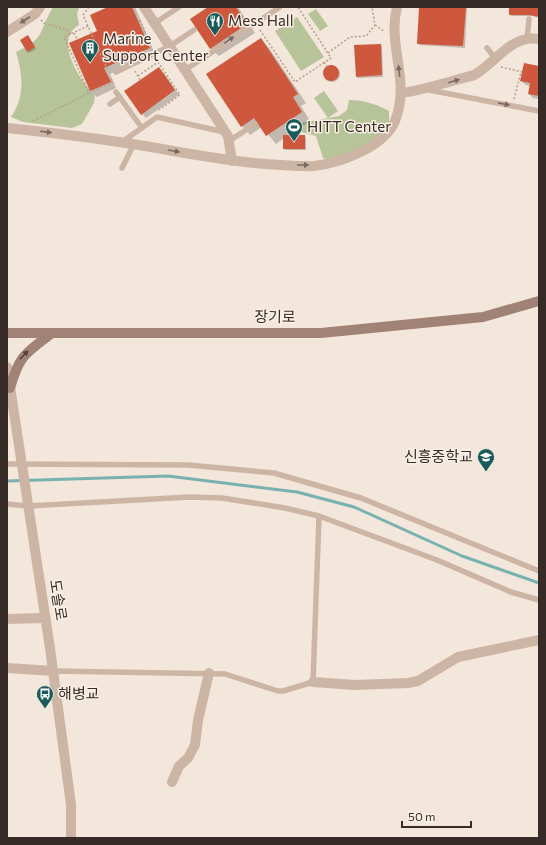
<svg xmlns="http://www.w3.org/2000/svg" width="546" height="845" viewBox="0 0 546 845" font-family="Commissioner,'Noto Sans KR',sans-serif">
  <rect width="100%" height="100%" fill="#f3e6da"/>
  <path fill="#b7c399" d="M 53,7 L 79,8 L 77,14 L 79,25 C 53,40 80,81 95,95 L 94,103 L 82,124 L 72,128 L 23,122 L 11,117 C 25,97 23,75 16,52 C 46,38 38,32 53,7 Z
    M 316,9 L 328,26 L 320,31 L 308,14 Z
    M 297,17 L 324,57 L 301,71 L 275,31 Z
    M 324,91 L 338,111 L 328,118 L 314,98 Z
    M 349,100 C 364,100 376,104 389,111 L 389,123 L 371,145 L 329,160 L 323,158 L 316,136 L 293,130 L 295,124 L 339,116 L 347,110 Z"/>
  <path fill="#0003" d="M 110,7 L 135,7 L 155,54 L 110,74 L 116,88 L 97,97 L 91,91 L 98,31 Z
    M 210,7 L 238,7 L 255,33 L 219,56 L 210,48 Z
    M 420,7 L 467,7 L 465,48 L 420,45 L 418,43 Z
    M 510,7 L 539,7 L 539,18 L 532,16 L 512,16 L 510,15 Z
    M 29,38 L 36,49 L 29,53 L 27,51 Z
    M 261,39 L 269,48 L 306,103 L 301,106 L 310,121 L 287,136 L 305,136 L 306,138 L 306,150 L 286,150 L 284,149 L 284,138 L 276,144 L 262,127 L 250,135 L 242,126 Z
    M 380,45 L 382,46 L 383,77 L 358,78 L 357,76 Z
    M324 74a8 8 0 1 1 16 0a8 8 0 1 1-16 0Z
    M 539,67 L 539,99 L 533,98 L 529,94 L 530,86 L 526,85 L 521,81 Z
    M 163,72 L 179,95 L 146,118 L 142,114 Z"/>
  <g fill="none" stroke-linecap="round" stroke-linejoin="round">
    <path stroke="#77b2b1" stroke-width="3" d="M 7,481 L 168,476 L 297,492 L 354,507 L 462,556 L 539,583"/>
  </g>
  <path fill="#cd583e" d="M 108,7 L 132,7 L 150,48 L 104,68 L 111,82 L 90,91 L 69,43 L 97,31 L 90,15 Z
    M 208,7 L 236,7 L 247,24 L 210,49 L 190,19 Z
    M 419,7 L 466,7 L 463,46 L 417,44 Z
    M 509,7 L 539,7 L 539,17 L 529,15 L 509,15 Z
    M 28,35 L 35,47 L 27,52 L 20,40 Z
    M 261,38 L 298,94 L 293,97 L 302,112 L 266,136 L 254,118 L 241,127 L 206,74 Z
    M 381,44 L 382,75 L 356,77 L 354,45 Z
    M 524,63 L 539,66 L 539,96 L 528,94 L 530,83 L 520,81 Z
    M323 73a8 8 0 1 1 16 0a8 8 0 1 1-16 0Z
    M 159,67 L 175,90 L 141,115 L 124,91 Z
    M 283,135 L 305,135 L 305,149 L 283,149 Z"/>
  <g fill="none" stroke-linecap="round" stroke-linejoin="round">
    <path stroke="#b89e8f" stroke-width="1.5" stroke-dasharray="2 2" stroke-linecap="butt" d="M 89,7 L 83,15 L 108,71
      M 41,20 L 44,23 L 67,30 L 71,34
      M 140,20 L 151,46
      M 375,25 L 385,32
      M 88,26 L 64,37 L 89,93 L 113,82 L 110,77
      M 260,30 L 295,82 L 331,58 L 298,7
      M 74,33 L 77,39
      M 328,53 L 350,37 L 366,36 L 375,25 L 372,7
      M 158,62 L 180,95 L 159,110
      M 324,62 L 327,67
      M 501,67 L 522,72
      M 135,71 L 140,80
      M 138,76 L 161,60
      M 514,99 L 521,72
      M 33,121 L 89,93"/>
    <path stroke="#ccb5a5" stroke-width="5.5" d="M 155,23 L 179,7
      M 527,39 L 529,19
      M 487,48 L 495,58
      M 185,70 L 280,7
      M 116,72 L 170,46 L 194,30
      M 429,90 L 539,111
      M 116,92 L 142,128
      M 110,104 L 120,97
      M 229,141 L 255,124
      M 122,142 L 157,117 L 224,132
      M 122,168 L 134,144
      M 7,464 L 188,465 L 274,473 L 361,498 L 539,571
      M 7,504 L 28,506 L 190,497 L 222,498 L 285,508 L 319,516 L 313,682 L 283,691 L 278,691 L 225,674 L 53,671
      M 319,516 L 437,560 L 511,592 L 539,600"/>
    <path stroke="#ccb5a5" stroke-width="10" d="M 144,7 L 228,136 L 232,161
      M 7,32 L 35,14 L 40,7
      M 402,93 C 421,90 438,85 456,80 C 462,78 469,77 474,75 C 496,63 511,34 539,39
      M 7,128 C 55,133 103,139 151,147 C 189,154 227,161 265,164 C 281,165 298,167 314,166 C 341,163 384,147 395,121 C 411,82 387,45 397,7
      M 7,619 L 45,618
      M 7,668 L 53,671
      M 313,682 L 355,685 L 408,683 L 418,681 L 458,657 L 539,640
      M 172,782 L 179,766 L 188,758 L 195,745 L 198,720 L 209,673"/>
    <path stroke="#ccb5a5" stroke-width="10" d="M 7,367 L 50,648 L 71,805 L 71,838"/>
    <path stroke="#a08376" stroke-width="10" d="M 7,333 L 321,333 L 483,317 L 539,301
      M 10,388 C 20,354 25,354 52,333"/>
  </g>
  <defs><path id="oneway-solid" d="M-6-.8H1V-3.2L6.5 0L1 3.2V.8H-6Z"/></defs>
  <g fill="#7a6960">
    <use href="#oneway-solid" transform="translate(25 20) rotate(147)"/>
    <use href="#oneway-solid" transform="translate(229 40) rotate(-34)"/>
    <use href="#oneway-solid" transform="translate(399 71) rotate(-97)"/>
    <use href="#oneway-solid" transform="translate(454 81) rotate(-16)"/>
    <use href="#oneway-solid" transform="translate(504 104) rotate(11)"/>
    <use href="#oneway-solid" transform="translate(46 132) rotate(7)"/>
    <use href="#oneway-solid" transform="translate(174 151) rotate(10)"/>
    <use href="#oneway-solid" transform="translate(303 165)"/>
  </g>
  <use fill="#51413b" href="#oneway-solid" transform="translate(24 355) rotate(-46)"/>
  <defs>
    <g id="restaurant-pin" transform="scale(0.9)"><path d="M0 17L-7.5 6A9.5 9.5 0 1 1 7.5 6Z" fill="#1a5a5b" stroke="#faf0e6"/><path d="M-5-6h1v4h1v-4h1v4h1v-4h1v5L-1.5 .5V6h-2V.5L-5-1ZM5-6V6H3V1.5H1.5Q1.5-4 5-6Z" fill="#fff"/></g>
    <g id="building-pin" transform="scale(0.9)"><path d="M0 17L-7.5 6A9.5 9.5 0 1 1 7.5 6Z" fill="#1a5a5b" stroke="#faf0e6"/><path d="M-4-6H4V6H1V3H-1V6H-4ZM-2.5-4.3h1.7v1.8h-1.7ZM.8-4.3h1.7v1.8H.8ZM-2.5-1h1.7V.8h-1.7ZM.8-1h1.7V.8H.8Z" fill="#fff"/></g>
    <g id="stadium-pin" transform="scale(0.9)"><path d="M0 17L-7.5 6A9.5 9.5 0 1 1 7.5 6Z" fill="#1a5a5b" stroke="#faf0e6"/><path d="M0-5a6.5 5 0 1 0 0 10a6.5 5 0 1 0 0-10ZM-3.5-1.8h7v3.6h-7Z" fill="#fff"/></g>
    <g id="school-pin" transform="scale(0.9)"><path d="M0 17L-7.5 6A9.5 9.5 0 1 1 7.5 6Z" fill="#1a5a5b" stroke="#faf0e6"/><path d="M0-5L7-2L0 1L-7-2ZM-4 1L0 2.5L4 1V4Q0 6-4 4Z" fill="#fff"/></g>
    <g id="bus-pin" transform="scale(0.9)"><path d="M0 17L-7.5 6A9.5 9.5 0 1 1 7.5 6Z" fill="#1a5a5b" stroke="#faf0e6"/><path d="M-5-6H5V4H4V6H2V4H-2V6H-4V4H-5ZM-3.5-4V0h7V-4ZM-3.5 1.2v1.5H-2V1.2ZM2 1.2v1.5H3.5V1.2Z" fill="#fff"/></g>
  </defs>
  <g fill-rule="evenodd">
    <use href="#restaurant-pin" x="215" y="21"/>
    <use href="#building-pin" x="90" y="48"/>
    <use href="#stadium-pin" x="294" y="127"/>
    <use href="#school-pin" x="486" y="457"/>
    <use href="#bus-pin" x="45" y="694"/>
  </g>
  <g text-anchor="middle" stroke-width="3" stroke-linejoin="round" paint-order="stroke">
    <g font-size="15" fill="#372b27" stroke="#faf0e6" text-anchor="start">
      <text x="228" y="26">Mess Hall</text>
      <text x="103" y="44">Marine<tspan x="103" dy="17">Support Center</tspan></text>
      <text x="307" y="132">HITT Center</text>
      <text x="473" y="462" text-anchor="end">신흥중학교</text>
      <text x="58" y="699">해병교</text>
    </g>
    <g font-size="15" fill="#372b27" stroke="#faf0e6">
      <text transform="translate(275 317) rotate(1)" y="5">장기로</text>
      <text transform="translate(58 600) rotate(81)" y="5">도솔로</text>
    </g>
  </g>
  <rect width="546" height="845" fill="none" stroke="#372b27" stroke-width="16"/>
  <path d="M402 821v6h69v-6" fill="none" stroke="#372b27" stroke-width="2"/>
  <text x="408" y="821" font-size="12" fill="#372b27" stroke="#faf0e6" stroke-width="3" paint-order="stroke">50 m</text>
</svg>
